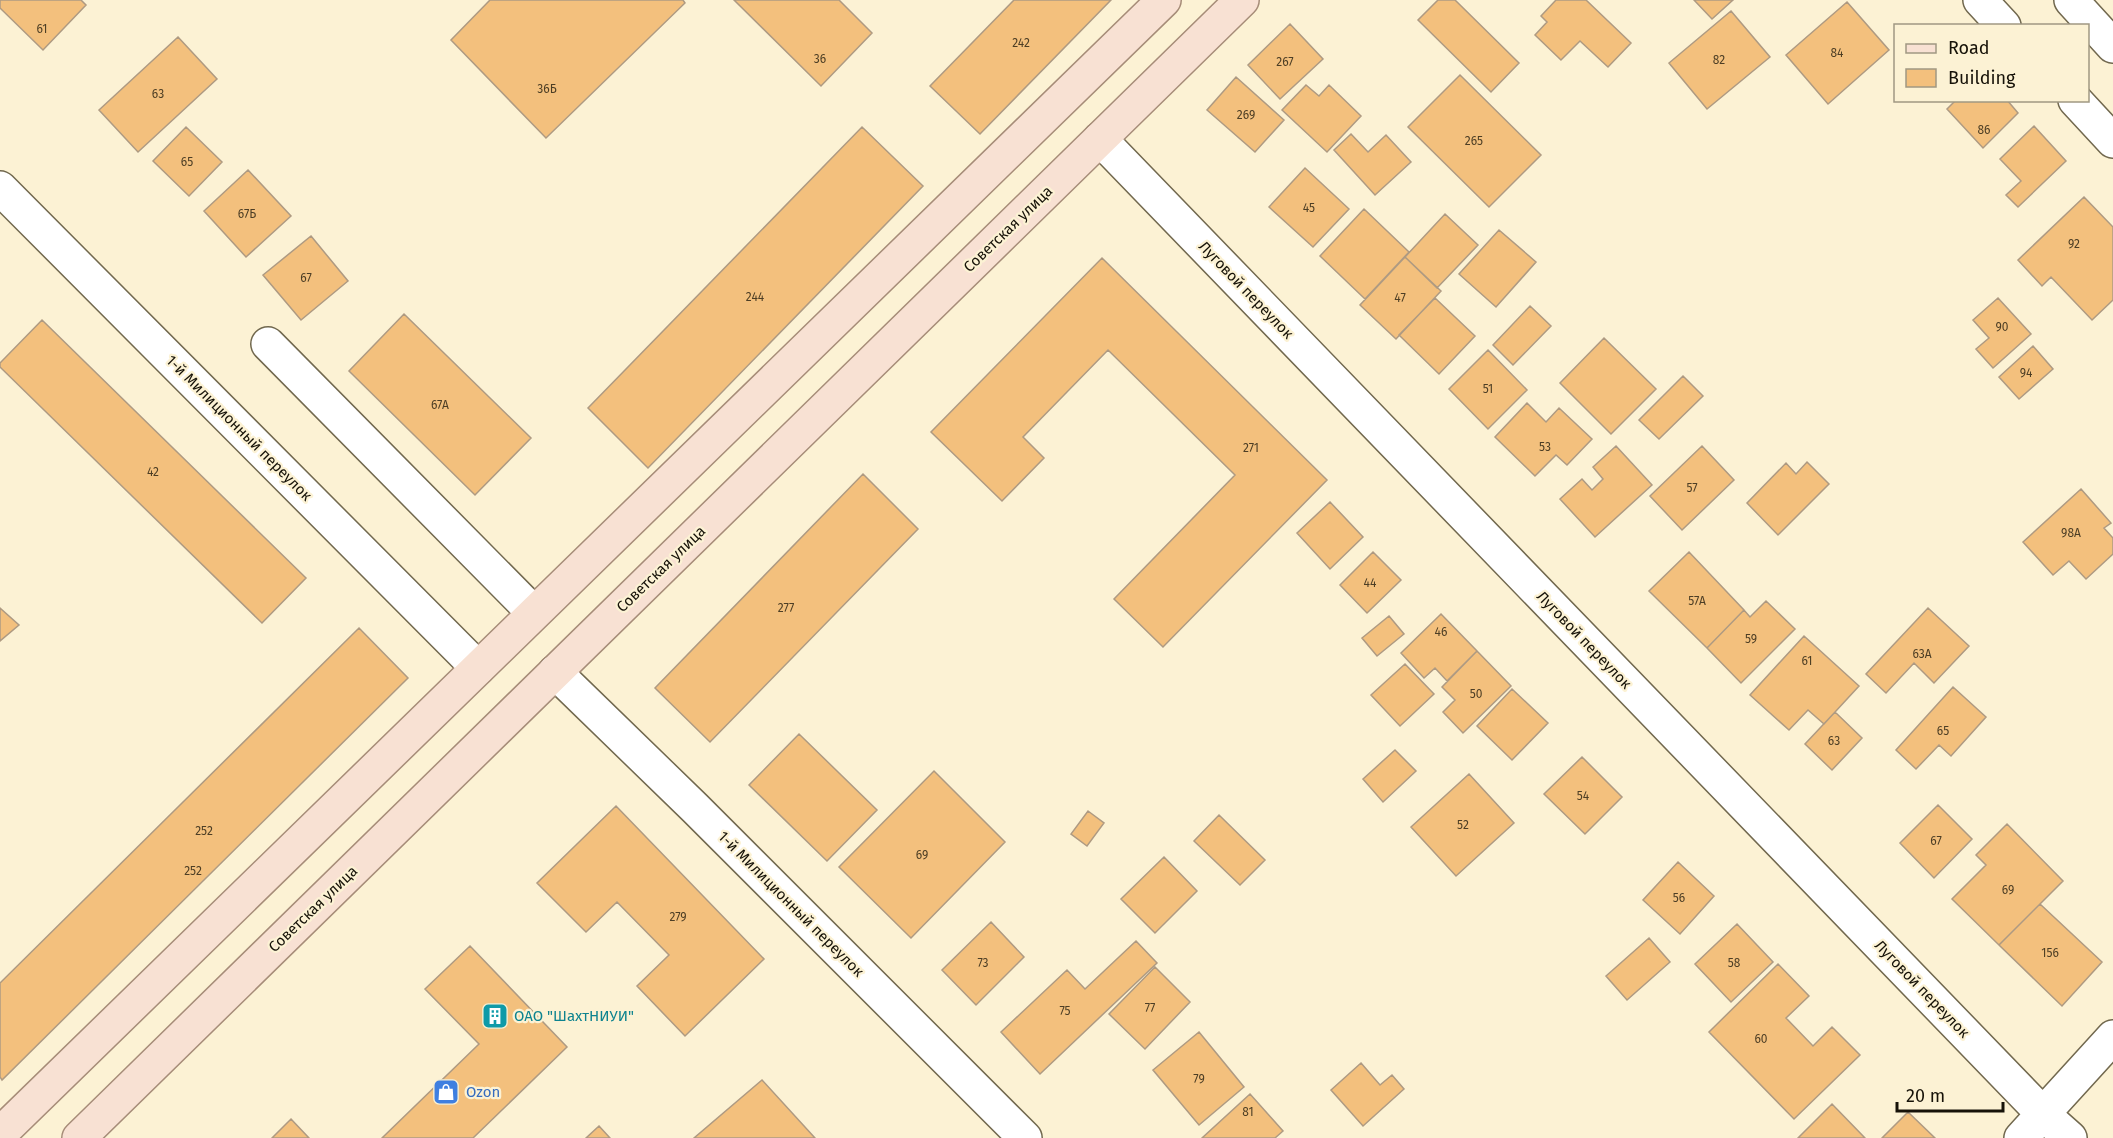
<svg xmlns="http://www.w3.org/2000/svg" width="2113" height="1138" viewBox="0 0 2113 1138" font-family="'Fira Sans',sans-serif">
  <rect width="100%" height="100%" fill="#fcf2d4"/>
  <path fill="#f3c07d" stroke="#ae9a82" stroke-width="1.5" d="M 0,0 L 81,0 L 86,5 L 43,50 L 0,8 Z
    M 490,0 L 683,0 L 685,3 L 546,138 L 451,40 Z
    M 734,0 L 839,0 L 872,33 L 821,86 Z
    M 1014,0 L 1111,0 L 980,134 L 930,86 Z
    M 1438,0 L 1455,0 L 1519,63 L 1491,92 L 1418,20 Z
    M 1556,0 L 1586,0 L 1631,43 L 1608,67 L 1580,41 L 1561,60 L 1535,35 L 1547,22 L 1541,16 Z
    M 1694,0 L 1733,0 L 1712,19 Z
    M 1847,2 L 1889,50 L 1828,104 L 1786,55 Z
    M 1731,11 L 1770,57 L 1707,109 L 1669,63 Z
    M 1290,24 L 1323,59 L 1280,99 L 1248,65 Z
    M 178,37 L 217,79 L 138,152 L 99,110 Z
    M 1460,75 L 1541,155 L 1489,207 L 1408,127 Z
    M 1236,77 L 1284,120 L 1255,152 L 1207,110 Z
    M 1306,85 L 1319,96 L 1329,85 L 1361,116 L 1327,152 L 1282,110 Z
    M 1956,100 L 2007,100 L 2018,113 L 1983,148 L 1947,109 Z
    M 2034,126 L 2066,161 L 2018,207 L 2006,195 L 2021,181 L 2000,159 Z
    M 186,127 L 222,162 L 189,196 L 153,161 Z
    M 862,127 L 923,186 L 648,468 L 588,408 Z
    M 1351,134 L 1368,152 L 1386,135 L 1411,162 L 1375,195 L 1334,150 Z
    M 1305,168 L 1349,209 L 1313,247 L 1269,207 Z
    M 248,170 L 291,216 L 246,257 L 204,211 Z
    M 2084,197 L 2113,227 L 2113,300 L 2092,320 L 2051,277 L 2042,286 L 2018,260 Z
    M 1364,209 L 1409,252 L 1365,299 L 1320,256 Z
    M 1445,214 L 1478,245 L 1437,288 L 1405,257 Z
    M 1499,230 L 1536,262 L 1496,307 L 1459,274 Z
    M 311,236 L 348,281 L 301,320 L 263,275 Z
    M 1405,257 L 1441,291 L 1396,339 L 1360,305 Z
    M 1102,258 L 1327,480 L 1163,647 L 1114,599 L 1235,475 L 1108,350 L 1023,437 L 1044,458 L 1002,501 L 931,432 Z
    M 1435,298 L 1475,336 L 1439,374 L 1399,335 Z
    M 1998,298 L 2031,334 L 1993,368 L 1976,349 L 1989,338 L 1973,320 Z
    M 1530,306 L 1551,326 L 1513,365 L 1493,345 Z
    M 404,314 L 531,438 L 475,495 L 349,371 Z
    M 42,320 L 306,578 L 262,623 L 0,367 L 0,363 Z
    M 1604,338 L 1656,389 L 1611,434 L 1560,383 Z
    M 2033,346 L 2053,369 L 2019,399 L 1999,377 Z
    M 1488,350 L 1527,390 L 1488,429 L 1449,389 Z
    M 1683,376 L 1703,396 L 1659,439 L 1639,420 Z
    M 1527,403 L 1546,422 L 1559,408 L 1592,439 L 1567,465 L 1556,455 L 1535,476 L 1495,437 Z
    M 1616,446 L 1652,485 L 1595,537 L 1560,499 L 1582,479 L 1592,490 L 1603,479 L 1593,467 Z
    M 1702,446 L 1734,480 L 1682,530 L 1650,496 Z
    M 1807,462 L 1829,484 L 1778,535 L 1747,503 L 1786,463 L 1796,474 Z
    M 863,474 L 918,529 L 710,742 L 655,688 Z
    M 2081,489 L 2111,523 L 2104,528 L 2113,538 L 2113,554 L 2086,579 L 2069,561 L 2053,575 L 2023,542 Z
    M 1330,502 L 1363,537 L 1330,569 L 1297,533 Z
    M 1373,552 L 1401,580 L 1367,613 L 1340,585 Z
    M 1689,552 L 1744,610 L 1707,648 L 1649,591 Z
    M 1766,601 L 1795,629 L 1741,683 L 1707,648 L 1744,610 L 1750,617 Z
    M 0,608 L 19,625 L 0,641 Z
    M 1928,608 L 1969,646 L 1934,683 L 1914,663 L 1886,693 L 1866,674 Z
    M 1441,614 L 1477,651 L 1447,681 L 1435,668 L 1424,678 L 1401,653 Z
    M 1389,616 L 1404,634 L 1377,656 L 1362,638 Z
    M 359,628 L 408,678 L 2,1080 L 0,1077 L 0,983 Z
    M 1804,636 L 1859,686 L 1824,724 L 1808,710 L 1789,730 L 1750,695 Z
    M 1477,651 L 1511,686 L 1463,733 L 1443,712 L 1455,700 L 1442,687 Z
    M 1405,664 L 1434,694 L 1400,726 L 1371,695 Z
    M 1953,687 L 1986,717 L 1951,756 L 1939,745 L 1916,769 L 1896,750 Z
    M 1512,689 L 1548,723 L 1512,760 L 1477,726 Z
    M 1835,712 L 1862,738 L 1832,770 L 1805,744 Z
    M 799,734 L 877,810 L 827,861 L 749,785 Z
    M 1395,750 L 1416,771 L 1383,802 L 1363,779 Z
    M 1582,757 L 1622,797 L 1585,834 L 1544,794 Z
    M 934,771 L 1005,842 L 911,938 L 839,867 Z
    M 1469,774 L 1514,823 L 1456,876 L 1411,827 Z
    M 1938,805 L 1972,839 L 1934,878 L 1900,843 Z
    M 616,806 L 764,959 L 685,1036 L 637,986 L 669,955 L 617,902 L 586,932 L 537,883 Z
    M 1088,811 L 1104,823 L 1087,846 L 1071,834 Z
    M 1219,815 L 1265,860 L 1240,885 L 1194,841 Z
    M 2007,824 L 2063,881 L 1999,945 L 1952,899 L 1986,865 L 1976,855 Z
    M 1164,857 L 1197,891 L 1155,933 L 1121,899 Z
    M 1678,862 L 1714,896 L 1680,934 L 1643,900 Z
    M 2040,904 L 2102,962 L 2062,1006 L 1999,945 Z
    M 991,922 L 1024,957 L 976,1005 L 942,970 Z
    M 1737,924 L 1773,962 L 1731,1002 L 1695,964 Z
    M 1649,938 L 1670,962 L 1627,1000 L 1606,976 Z
    M 1136,941 L 1157,963 L 1040,1074 L 1001,1032 L 1067,970 L 1085,989 Z
    M 470,946 L 567,1047 L 473,1138 L 382,1138 L 479,1044 L 425,989 Z
    M 1778,964 L 1809,996 L 1786,1018 L 1813,1046 L 1832,1027 L 1860,1055 L 1794,1119 L 1709,1032 Z
    M 1155,967 L 1190,1002 L 1145,1049 L 1109,1014 Z
    M 1199,1032 L 1244,1087 L 1199,1125 L 1153,1070 Z
    M 1361,1063 L 1380,1085 L 1392,1075 L 1404,1089 L 1363,1126 L 1331,1090 Z
    M 762,1080 L 815,1138 L 694,1138 Z
    M 1250,1094 L 1283,1131 L 1275,1138 L 1202,1138 Z
    M 1832,1104 L 1865,1138 L 1798,1138 Z
    M 1908,1112 L 1935,1138 L 1882,1138 Z
    M 291,1119 L 309,1138 L 272,1138 Z
    M 599,1126 L 610,1138 L 586,1138 Z"/>
  <g fill="none" stroke-linecap="round" stroke-linejoin="round">
    <g stroke="#71684e" stroke-width="36">
      <path id="minor" d="M 1980,0 L 2004,26
        M 2071,0 L 2113,46
        M 2075,100 L 2113,141
        M 1100,139 L 2043,1114 L 2070,1138
        M 0,188 L 478,668
        M 268,344 L 534,613
        M 555,672 L 695,808 L 1025,1138
        M 2021,1138 L 2113,1037"/>
    </g>
    <g stroke="#a68c78" stroke-width="36">
      <path id="major" d="M 0,1134 L 1164,0
        M 79,1138 L 1242,0"/>
    </g>
    <use href="#minor" stroke="#fff" stroke-width="33"/>
    <use href="#major" stroke="#f8e1d3" stroke-width="33"/>
  </g>
  <defs>
    <g id="building-square" transform="scale(1.35)"><rect x="-9" y="-9" width="18" height="18" rx="4" fill="#0f9aa8" stroke="#fcf2d4"/><path d="M-4-6H4V6H1V3H-1V6H-4ZM-2.5-4.3h1.7v1.8h-1.7ZM.8-4.3h1.7v1.8H.8ZM-2.5-1h1.7V.8h-1.7ZM.8-1h1.7V.8H.8Z" fill="#fff"/></g>
    <g id="shop-square" transform="scale(1.35)"><rect x="-9" y="-9" width="18" height="18" rx="4" fill="#3f7fe0" stroke="#fcf2d4"/><path d="M-5-2.5h2.3a2.7 3.5 0 0 1 5.4 0H5L5.5 6h-11ZM-1.5-2.5h3a1.5 2.3 0 0 0-3 0Z" fill="#fff"/></g>
  </defs>
  <g fill-rule="evenodd">
    <use href="#building-square" x="495" y="1016"/>
    <use href="#shop-square" x="446" y="1092"/>
  </g>
  <g text-anchor="middle" stroke-width="4.5" stroke-linejoin="round" paint-order="stroke">
    <g font-size="12" fill="#4d3e25">
      <text x="42" y="33">61</text>
      <text x="1021" y="47">242</text>
      <text x="1837" y="57">84</text>
      <text x="820" y="63">36</text>
      <text x="1719" y="64">82</text>
      <text x="1285" y="66">267</text>
      <text x="547" y="93">36Б</text>
      <text x="158" y="98">63</text>
      <text x="1246" y="119">269</text>
      <text x="1984" y="134">86</text>
      <text x="1474" y="145">265</text>
      <text x="187" y="166">65</text>
      <text x="1309" y="212">45</text>
      <text x="247" y="218">67Б</text>
      <text x="2074" y="248">92</text>
      <text x="306" y="282">67</text>
      <text x="755" y="301">244</text>
      <text x="1400" y="302">47</text>
      <text x="2002" y="331">90</text>
      <text x="2026" y="377">94</text>
      <text x="1488" y="393">51</text>
      <text x="440" y="409">67А</text>
      <text x="1545" y="451">53</text>
      <text x="1251" y="452">271</text>
      <text x="153" y="476">42</text>
      <text x="1692" y="492">57</text>
      <text x="2071" y="537">98А</text>
      <text x="1370" y="587">44</text>
      <text x="1697" y="605">57А</text>
      <text x="786" y="612">277</text>
      <text x="1441" y="636">46</text>
      <text x="1751" y="643">59</text>
      <text x="1922" y="658">63А</text>
      <text x="1807" y="665">61</text>
      <text x="1476" y="698">50</text>
      <text x="1943" y="735">65</text>
      <text x="1834" y="745">63</text>
      <text x="1583" y="800">54</text>
      <text x="1463" y="829">52</text>
      <text x="204" y="835">252</text>
      <text x="1936" y="845">67</text>
      <text x="922" y="859">69</text>
      <text x="193" y="875">252</text>
      <text x="2008" y="894">69</text>
      <text x="1679" y="902">56</text>
      <text x="678" y="921">279</text>
      <text x="2050" y="957">156</text>
      <text x="983" y="967">73</text>
      <text x="1734" y="967">58</text>
      <text x="1150" y="1012">77</text>
      <text x="1065" y="1015">75</text>
      <text x="1761" y="1043">60</text>
      <text x="1199" y="1083">79</text>
      <text x="1248" y="1116">81</text>
    </g>
    <g font-size="15" fill="#161208" stroke="#fcf2d4">
      <text transform="translate(1008 229) rotate(-44)" y="5">Советская улица</text>
      <text transform="translate(1246 290) rotate(46)" y="5">Луговой переулок</text>
      <text transform="translate(239 428) rotate(45)" y="5">1-й Милиционный переулок</text>
      <text transform="translate(661 569) rotate(-44)" y="5">Советская улица</text>
      <text transform="translate(1584 640) rotate(46)" y="5">Луговой переулок</text>
      <text transform="translate(791 904) rotate(45)" y="5">1-й Милиционный переулок</text>
      <text transform="translate(313 909) rotate(-44)" y="5">Советская улица</text>
      <text transform="translate(1922 989) rotate(46)" y="5">Луговой переулок</text>
    </g>
    <g font-size="15" fill="#0d838f" stroke="#fcf2d4" text-anchor="start">
      <text x="514" y="1021">ОАО "ШахтНИУИ"</text>
    </g>
    <g font-size="15" fill="#366cbe" stroke="#fcf2d4" text-anchor="start">
      <text x="466" y="1097">Ozon</text>
    </g>
  </g>
  <rect x="1894" y="24" width="195" height="78" fill="#fcf2d4" stroke="#a09882" stroke-width="1.5"/>
  <rect x="1906" y="44" width="30" height="9" fill="#f8e1d3" stroke="#a09882" stroke-width="1.5"/>
  <text x="1948" y="54" font-size="18" fill="#161208">Road</text>
  <rect x="1906" y="69" width="30" height="18" fill="#f3c07d" stroke="#a09882" stroke-width="1.5"/>
  <text x="1948" y="84" font-size="18" fill="#161208">Building</text>
  <path d="M1897 1102v9h106v-9" fill="none" stroke="#161208" stroke-width="3"/>
  <text x="1906" y="1102" font-size="18" fill="#161208" stroke="#fcf2d4" stroke-width="4.5" paint-order="stroke">20 m</text>
</svg>
